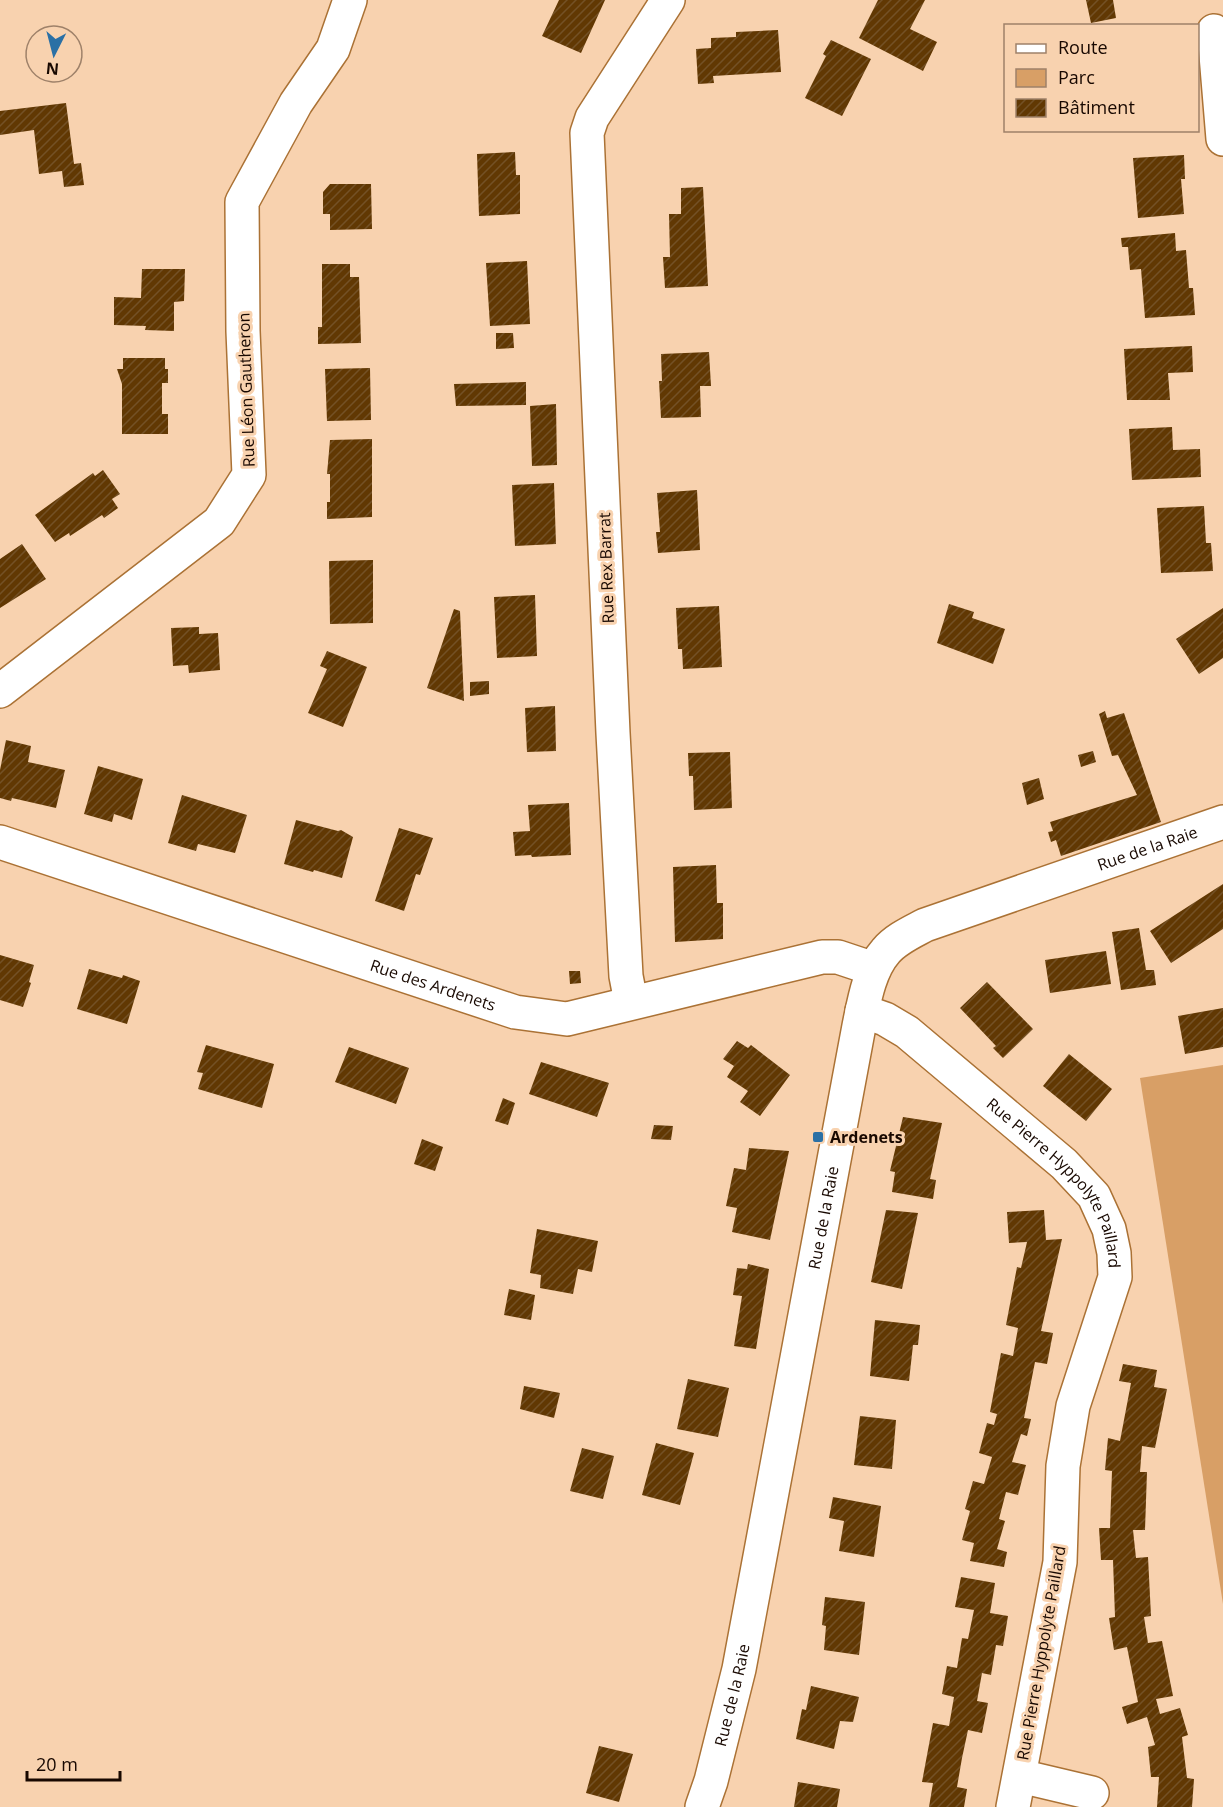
<svg xmlns="http://www.w3.org/2000/svg" width="1223" height="1807" viewBox="0 0 1223 1807" font-family="'Open Sans',sans-serif">
  <defs>
    <pattern id="building-hatch" width="6" height="6" patternUnits="userSpaceOnUse" patternTransform="scale(1.5)"><rect width="6" height="6" fill="#613803"/><path d="M-1 1l2-2M0 6l6-6M5 7l2-2" fill="none" stroke="#735126"/></pattern>
  </defs>
  <rect width="100%" height="100%" fill="#f8d2af"/>
  <path fill="#d89f66" d="M 1223,1065 L 1223,1604 L 1140,1078 Z"/>
  <path fill="url(#building-hatch)" d="M 559,0 L 605,0 L 581,53 L 542,36 Z
    M 878,0 L 925,0 L 910,29 L 937,42 L 923,71 L 859,38 Z
    M 1086,0 L 1113,0 L 1116,18 L 1091,23 Z
    M 778,30 L 781,72 L 713,76 L 714,83 L 698,84 L 696,49 L 711,48 L 711,38 L 736,37 L 736,32 Z
    M 831,40 L 871,59 L 842,116 L 805,98 L 826,56 L 823,54 Z
    M 66,103 L 74,164 L 81,163 L 84,185 L 64,187 L 62,171 L 39,174 L 34,130 L 0,135 L 0,111 Z
    M 515,152 L 516,175 L 520,175 L 520,214 L 479,216 L 477,154 Z
    M 1184,155 L 1185,179 L 1181,179 L 1184,214 L 1138,218 L 1133,158 Z
    M 330,184 L 371,184 L 372,229 L 330,230 L 330,214 L 323,214 L 323,192 Z
    M 703,187 L 708,286 L 665,288 L 663,257 L 670,257 L 669,214 L 681,214 L 681,188 Z
    M 1175,233 L 1176,251 L 1186,250 L 1189,288 L 1193,288 L 1195,315 L 1145,318 L 1141,269 L 1130,270 L 1128,247 L 1122,247 L 1121,238 Z
    M 527,261 L 530,324 L 490,326 L 486,263 Z
    M 322,264 L 350,264 L 350,277 L 359,277 L 361,343 L 318,344 L 318,327 L 322,327 Z
    M 142,269 L 185,269 L 184,301 L 174,302 L 174,331 L 145,330 L 146,326 L 114,325 L 114,297 L 141,298 Z
    M 496,333 L 513,333 L 514,348 L 496,349 Z
    M 1192,346 L 1193,372 L 1168,373 L 1170,400 L 1127,400 L 1124,349 Z
    M 709,352 L 711,386 L 700,386 L 701,417 L 661,418 L 659,381 L 662,381 L 661,354 Z
    M 123,358 L 165,358 L 165,369 L 168,369 L 168,383 L 162,383 L 162,414 L 168,414 L 168,434 L 122,434 L 122,384 L 117,369 L 123,369 Z
    M 370,368 L 371,420 L 327,421 L 325,369 Z
    M 526,382 L 526,405 L 456,406 L 454,384 Z
    M 556,404 L 557,465 L 532,466 L 530,406 Z
    M 1172,427 L 1173,450 L 1200,449 L 1201,477 L 1132,480 L 1129,429 Z
    M 372,439 L 372,517 L 327,519 L 327,502 L 330,502 L 330,474 L 327,474 L 330,440 Z
    M 103,470 L 120,494 L 112,499 L 118,508 L 104,518 L 102,515 L 70,536 L 69,533 L 55,542 L 35,515 L 93,473 L 95,476 Z
    M 554,483 L 556,544 L 515,546 L 512,485 Z
    M 697,490 L 700,550 L 658,553 L 656,532 L 660,532 L 657,493 Z
    M 1204,506 L 1206,543 L 1211,543 L 1213,571 L 1161,573 L 1157,508 Z
    M 22,544 L 46,579 L 0,608 L 0,559 Z
    M 373,560 L 373,623 L 330,624 L 329,561 Z
    M 535,595 L 537,656 L 497,658 L 494,597 Z
    M 949,604 L 974,612 L 972,618 L 1005,629 L 993,664 L 937,643 Z
    M 719,606 L 722,667 L 683,669 L 682,649 L 678,649 L 676,608 Z
    M 1223,608 L 1223,658 L 1199,674 L 1176,639 Z
    M 454,609 L 460,611 L 464,701 L 427,688 Z
    M 199,627 L 199,634 L 218,633 L 220,670 L 189,673 L 188,665 L 173,666 L 171,628 Z
    M 327,651 L 367,667 L 343,727 L 308,713 L 327,669 L 320,666 Z
    M 489,681 L 489,694 L 470,696 L 470,682 Z
    M 555,706 L 556,751 L 527,752 L 525,708 Z
    M 1105,711 L 1107,718 L 1124,713 L 1161,822 L 1061,856 L 1056,840 L 1051,842 L 1048,832 L 1053,831 L 1050,822 L 1137,795 L 1118,755 L 1112,756 L 1099,714 Z
    M 6,740 L 31,746 L 28,762 L 65,770 L 56,808 L 12,798 L 11,801 L 0,798 L 0,770 Z
    M 1093,751 L 1096,762 L 1081,767 L 1078,755 Z
    M 730,752 L 732,808 L 694,810 L 693,776 L 689,776 L 688,753 Z
    M 98,766 L 143,779 L 132,820 L 114,814 L 112,822 L 84,814 Z
    M 1039,778 L 1044,799 L 1027,805 L 1022,783 Z
    M 182,795 L 247,815 L 235,853 L 198,844 L 196,851 L 168,843 Z
    M 569,803 L 571,855 L 532,857 L 531,855 L 515,856 L 513,832 L 530,831 L 528,805 Z
    M 296,820 L 338,831 L 341,830 L 353,837 L 342,878 L 314,870 L 313,872 L 284,864 Z
    M 399,828 L 433,838 L 420,875 L 416,874 L 404,911 L 375,901 Z
    M 716,865 L 717,903 L 723,903 L 723,939 L 675,942 L 673,867 Z
    M 1223,884 L 1223,929 L 1171,963 L 1150,931 Z
    M 1139,928 L 1146,970 L 1154,970 L 1156,985 L 1121,990 L 1112,932 Z
    M 1106,951 L 1111,984 L 1050,993 L 1045,960 Z
    M 0,955 L 34,965 L 29,982 L 31,983 L 23,1007 L 0,1000 Z
    M 89,969 L 122,978 L 123,975 L 140,981 L 127,1024 L 77,1009 Z
    M 569,971 L 580,971 L 581,983 L 570,984 Z
    M 987,982 L 1033,1029 L 1003,1058 L 993,1048 L 996,1046 L 960,1008 Z
    M 1223,1008 L 1223,1047 L 1185,1054 L 1178,1016 Z
    M 737,1041 L 748,1048 L 751,1045 L 790,1075 L 760,1116 L 740,1102 L 748,1091 L 727,1077 L 734,1066 L 723,1059 Z
    M 206,1045 L 274,1064 L 262,1108 L 198,1089 L 203,1073 L 197,1072 Z
    M 349,1047 L 409,1068 L 396,1104 L 335,1082 Z
    M 1069,1054 L 1112,1089 L 1086,1121 L 1043,1086 Z
    M 541,1062 L 609,1083 L 597,1117 L 529,1094 Z
    M 503,1098 L 515,1103 L 508,1125 L 495,1121 Z
    M 903,1117 L 942,1123 L 930,1179 L 936,1180 L 933,1199 L 892,1192 L 895,1172 L 890,1171 Z
    M 654,1125 L 673,1126 L 671,1140 L 651,1139 Z
    M 422,1139 L 443,1147 L 435,1171 L 414,1164 Z
    M 749,1148 L 789,1151 L 770,1240 L 732,1232 L 737,1208 L 726,1206 L 734,1168 L 746,1170 Z
    M 886,1210 L 918,1213 L 902,1289 L 871,1282 Z
    M 1044,1210 L 1046,1240 L 1062,1239 L 1041,1331 L 1053,1333 L 1047,1364 L 1035,1362 L 1024,1418 L 1031,1419 L 1027,1436 L 1021,1434 L 1012,1462 L 1026,1465 L 1018,1495 L 1006,1492 L 999,1519 L 1005,1521 L 997,1549 L 1007,1552 L 1004,1567 L 970,1561 L 974,1543 L 962,1540 L 970,1511 L 965,1509 L 973,1481 L 984,1484 L 992,1457 L 979,1453 L 987,1423 L 994,1425 L 997,1414 L 990,1412 L 1001,1353 L 1013,1356 L 1018,1328 L 1006,1325 L 1017,1267 L 1021,1268 L 1027,1242 L 1009,1243 L 1007,1212 Z
    M 537,1229 L 598,1241 L 592,1272 L 578,1269 L 573,1294 L 540,1288 L 541,1275 L 530,1273 Z
    M 748,1264 L 769,1269 L 756,1349 L 734,1346 L 742,1296 L 733,1295 L 737,1268 L 747,1269 Z
    M 509,1289 L 535,1295 L 531,1320 L 504,1315 Z
    M 875,1320 L 920,1325 L 918,1345 L 913,1345 L 909,1381 L 870,1376 Z
    M 1123,1364 L 1157,1370 L 1154,1387 L 1167,1389 L 1155,1448 L 1142,1446 L 1140,1472 L 1147,1472 L 1145,1530 L 1133,1530 L 1136,1558 L 1148,1557 L 1151,1616 L 1144,1617 L 1148,1643 L 1162,1641 L 1173,1696 L 1156,1699 L 1160,1714 L 1180,1708 L 1188,1735 L 1182,1737 L 1187,1778 L 1194,1779 L 1192,1807 L 1157,1807 L 1159,1777 L 1151,1777 L 1148,1747 L 1155,1745 L 1147,1717 L 1127,1724 L 1122,1707 L 1138,1702 L 1127,1647 L 1114,1650 L 1109,1618 L 1115,1617 L 1113,1560 L 1101,1560 L 1099,1528 L 1110,1528 L 1112,1471 L 1105,1470 L 1108,1438 L 1120,1441 L 1131,1383 L 1119,1381 Z
    M 688,1379 L 729,1388 L 718,1437 L 677,1429 Z
    M 524,1386 L 560,1393 L 554,1418 L 520,1409 Z
    M 860,1416 L 896,1420 L 892,1469 L 854,1465 Z
    M 656,1443 L 694,1453 L 680,1505 L 642,1495 Z
    M 582,1448 L 614,1456 L 603,1499 L 570,1491 Z
    M 833,1497 L 881,1506 L 874,1557 L 839,1551 L 844,1521 L 829,1518 Z
    M 961,1577 L 995,1583 L 990,1613 L 1008,1616 L 1003,1646 L 996,1645 L 991,1675 L 982,1673 L 977,1701 L 988,1703 L 982,1733 L 968,1730 L 962,1758 L 957,1787 L 967,1789 L 964,1807 L 929,1807 L 933,1783 L 922,1782 L 933,1723 L 949,1726 L 954,1697 L 942,1694 L 947,1666 L 957,1668 L 962,1638 L 968,1639 L 974,1610 L 955,1607 Z
    M 825,1597 L 865,1602 L 859,1655 L 824,1650 L 826,1626 L 822,1625 Z
    M 811,1686 L 859,1697 L 853,1722 L 840,1721 L 834,1749 L 796,1739 L 802,1709 L 806,1710 Z
    M 599,1746 L 633,1754 L 619,1802 L 586,1793 Z
    M 798,1782 L 840,1789 L 837,1807 L 794,1807 Z"/>
  <g fill="none" stroke-linecap="round" stroke-linejoin="round">
    <g stroke="#ab7235" stroke-width="36">
      <g id="minor">
        <path d="M 1214,31 L 1223,139"/>
        <path d="M 0,691 L 219,522 L 249,475 L 243,331 L 242,202 L 296,103 L 333,49 L 350,0"/>
        <path id="s1" d="M 0,842 L 515,1012 L 567,1019 L 822,957 L 838,957 L 874,969"/>
        <path d="M 631,1002 L 626,976 L 613,733 L 587,133 L 592,118 L 668,0"/>
        <path id="s2" d="M 862,1011 L 885,1019 L 907,1032 L 1064,1164 L 1094,1196 L 1109,1229 L 1114,1253 L 1115,1277 L 1073,1406 L 1063,1466 L 1060,1562 L 1013,1807"/>
        <path d="M 1020,1776 L 1092,1793"/>
      </g>
    </g>
    <g stroke="#ab7235" stroke-width="36">
      <g id="tertiary">
        <path id="s3" d="M 702,1807 L 711,1781 L 739,1669 L 859,1026 C 864,1002 869,970 886,951 C 896,939 912,932 925,925 L 1223,822"/>
      </g>
    </g>
    <use href="#minor" stroke="#fff" stroke-width="33"/>
    <use href="#tertiary" stroke="#fff" stroke-width="33"/>
  </g>
  <rect fill="#2b70a5" stroke="#f8d2af" stroke-width="2" x="812" y="1131" width="12" height="12" rx="3"/>
  <g text-anchor="middle" stroke-width="6" stroke-linejoin="round" paint-order="stroke">
    <g font-size="16" fill="#180800" stroke="#f8d2af">
      <text transform="translate(246 390) rotate(-92)" y="6">Rue Léon Gautheron</text>
      <text transform="translate(606 568) rotate(-92)" y="6">Rue Rex Barrat</text>
      <text dy="6" stroke="none"><textPath href="#s3" startOffset="1160">Rue de la Raie</textPath></text>
      <text dy="6" stroke="none"><textPath href="#s1" startOffset="456">Rue des Ardenets</textPath></text>
      <text dy="6" stroke="none"><textPath href="#s2" startOffset="266">Rue Pierre Hyppolyte Paillard</textPath></text>
      <text dy="6" stroke="none"><textPath href="#s3" startOffset="602">Rue de la Raie</textPath></text>
      <text transform="translate(1041 1653) rotate(-80)" y="6">Rue Pierre Hyppolyte Paillard</text>
      <text dy="6" stroke="none"><textPath href="#s3" startOffset="116">Rue de la Raie</textPath></text>
    </g>
    <g font-size="16" font-weight="bold" fill="#180800" stroke="#f8d2af" text-anchor="start">
      <text x="830" y="1143">Ardenets</text>
    </g>
  </g>
  <rect x="1004" y="24" width="195" height="108" fill="#f8d2af" stroke="#9e8169" stroke-width="1.5"/>
  <rect x="1016" y="44" width="30" height="9" fill="#ffffff" stroke="#9e8169" stroke-width="1.5"/>
  <text x="1058" y="54" font-size="18" fill="#180800">Route</text>
  <rect x="1016" y="69" width="30" height="18" fill="#d89f66" stroke="#9e8169" stroke-width="1.5"/>
  <text x="1058" y="84" font-size="18" fill="#180800">Parc</text>
  <rect x="1016" y="99" width="30" height="18" fill="url(#building-hatch)" stroke="#9e8169" stroke-width="1.5"/>
  <text x="1058" y="114" font-size="18" fill="#180800">Bâtiment</text>
  <g transform="translate(54 54) rotate(186)"><circle r="28" fill="#f8d2af" stroke="#9e8169" stroke-width="1.5"/>
  <path d="M0-4.5L10 22L0 15L-10 22Z" fill="#2b70a5"/>
  <text y="-9" font-size="16" font-weight="bold" text-anchor="middle" fill="#180800">N</text>
  </g>
  <path d="M27 1771v9h93v-9" fill="none" stroke="#180800" stroke-width="3"/>
  <text x="36" y="1771" font-size="18" fill="#180800" stroke="#f8d2af" stroke-width="4.5" paint-order="stroke">20 m</text>
</svg>
